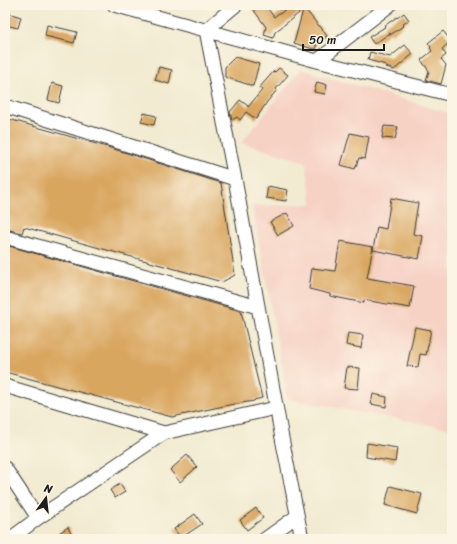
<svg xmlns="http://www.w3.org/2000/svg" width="457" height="544" viewBox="0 0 457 544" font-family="Sriracha,sans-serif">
  <rect width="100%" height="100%" fill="#fcf5e5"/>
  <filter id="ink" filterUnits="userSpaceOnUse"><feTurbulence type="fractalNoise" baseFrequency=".025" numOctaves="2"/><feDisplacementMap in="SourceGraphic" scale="8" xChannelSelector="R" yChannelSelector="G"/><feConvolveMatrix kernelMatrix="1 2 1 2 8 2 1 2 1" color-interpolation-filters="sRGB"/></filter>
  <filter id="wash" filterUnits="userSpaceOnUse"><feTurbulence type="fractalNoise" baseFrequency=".012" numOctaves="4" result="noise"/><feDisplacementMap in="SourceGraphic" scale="16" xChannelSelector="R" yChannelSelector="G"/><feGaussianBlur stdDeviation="0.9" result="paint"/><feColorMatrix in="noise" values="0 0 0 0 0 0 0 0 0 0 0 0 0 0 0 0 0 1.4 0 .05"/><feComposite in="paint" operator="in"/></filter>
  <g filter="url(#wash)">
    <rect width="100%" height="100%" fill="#f2ebd1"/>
    <path fill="#f6d2c5" d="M 301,69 L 452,114 L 452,429 L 288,399 L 252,206 L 312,204 L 306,162 L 241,143 Z"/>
    <g id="blocks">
      <path fill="#d9a65f" d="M 250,5 L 265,5 L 274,17 L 279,13 L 280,14 L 290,5 L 311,5 L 305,9 L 319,26 L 320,26 L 327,36 L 316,44 L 316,50 L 294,43 L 303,10 L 275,32 L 273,38 L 264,35 L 266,27 Z
        M 5,12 L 21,17 L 18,28 L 5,25 Z
        M 404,13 L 409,20 L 402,25 L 403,26 L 390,35 L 390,33 L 374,44 L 369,37 L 385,27 L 384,26 L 397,17 L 397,18 Z
        M 47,25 L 77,32 L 74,43 L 45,36 Z
        M 443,31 L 451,41 L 442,49 L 446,55 L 441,59 L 446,65 L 441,84 L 426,80 L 429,71 L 421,60 L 432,51 L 430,48 L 431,47 L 428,43 Z
        M 405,45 L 413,54 L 394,70 L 386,67 L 386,65 L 368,60 L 370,52 L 390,57 Z
        M 235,57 L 259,64 L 253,86 L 225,77 L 225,67 Z
        M 159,67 L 172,70 L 169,84 L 155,80 Z
        M 279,68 L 288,75 L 276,89 L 277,90 L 267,102 L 256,119 L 246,112 L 240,120 L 237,117 L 232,120 L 230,112 L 240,100 L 248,106 L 248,107 L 263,89 L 259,88 L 274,71 L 275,72 Z
        M 317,82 L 327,85 L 325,94 L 314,92 Z
        M 52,83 L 63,86 L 59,103 L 48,100 Z
        M 144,113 L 156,116 L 154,125 L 141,122 Z
        M 5,118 L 114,149 L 221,183 L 235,275 L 222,282 L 24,227 L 22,233 L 5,229 L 7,223 L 5,222 Z
        M 384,126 L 398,127 L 395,139 L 382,138 Z
        M 350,133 L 369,137 L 365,159 L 359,158 L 355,169 L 341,165 Z
        M 268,186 L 288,190 L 286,201 L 266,198 Z
        M 391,198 L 418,203 L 413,234 L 423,236 L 419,259 L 373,250 L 377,227 L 386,229 Z
        M 287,213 L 294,226 L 278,235 L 270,222 Z
        M 340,241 L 373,247 L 367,278 L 414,286 L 410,308 L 364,300 L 364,303 L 330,296 L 330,294 L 309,289 L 312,268 L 335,271 Z
        M 5,245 L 241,311 L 262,398 L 254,400 L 254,401 L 229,405 L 172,417 L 5,372 Z
        M 415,327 L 431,330 L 426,355 L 420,354 L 418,367 L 407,366 Z
        M 348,333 L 363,335 L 361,348 L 346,345 Z
        M 347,367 L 360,368 L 358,389 L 344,388 Z
        M 373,394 L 387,397 L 386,407 L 371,404 Z
        M 367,443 L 397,448 L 395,462 L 366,457 Z
        M 187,455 L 197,467 L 180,482 L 170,470 Z
        M 120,484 L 125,492 L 115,498 L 110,490 Z
        M 390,486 L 422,494 L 417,514 L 385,505 Z
        M 256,508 L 263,518 L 247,530 L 240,520 Z
        M 195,514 L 202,524 L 181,538 L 174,529 Z
        M 68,527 L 72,536 L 67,539 L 63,539 L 59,533 Z"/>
    </g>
  </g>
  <g filter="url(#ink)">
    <use href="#blocks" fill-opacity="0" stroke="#3c3b37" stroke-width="1"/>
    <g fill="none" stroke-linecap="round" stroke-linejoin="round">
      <g stroke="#3c3b37" stroke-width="15">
        <path id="minor" d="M 114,5 L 317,61 L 452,95
          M 236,5 L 206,30 L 235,179 L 281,433 L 302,539
          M 317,61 L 390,5
          M 5,106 L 235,179
          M 5,237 L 258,307
          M 5,386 L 164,433
          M 5,468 L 38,518
          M 10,539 L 38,518 L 164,433 L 276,408
          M 265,539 L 297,516"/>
      </g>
      <use href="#minor" stroke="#fff" stroke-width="13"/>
    </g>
  </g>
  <rect width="457" height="544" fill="none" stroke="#fcf5e5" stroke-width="20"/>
  <g transform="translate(46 498) rotate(15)" stroke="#fcf5e5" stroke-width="3" paint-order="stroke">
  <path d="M0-3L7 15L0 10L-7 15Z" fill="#1c1c1c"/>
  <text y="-6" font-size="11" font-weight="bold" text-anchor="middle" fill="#1c1c1c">N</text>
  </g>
  <path d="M303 44v6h81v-6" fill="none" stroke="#1c1c1c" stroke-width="2"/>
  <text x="309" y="44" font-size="12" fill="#1c1c1c" stroke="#fcf5e5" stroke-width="3" paint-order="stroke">50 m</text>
</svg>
